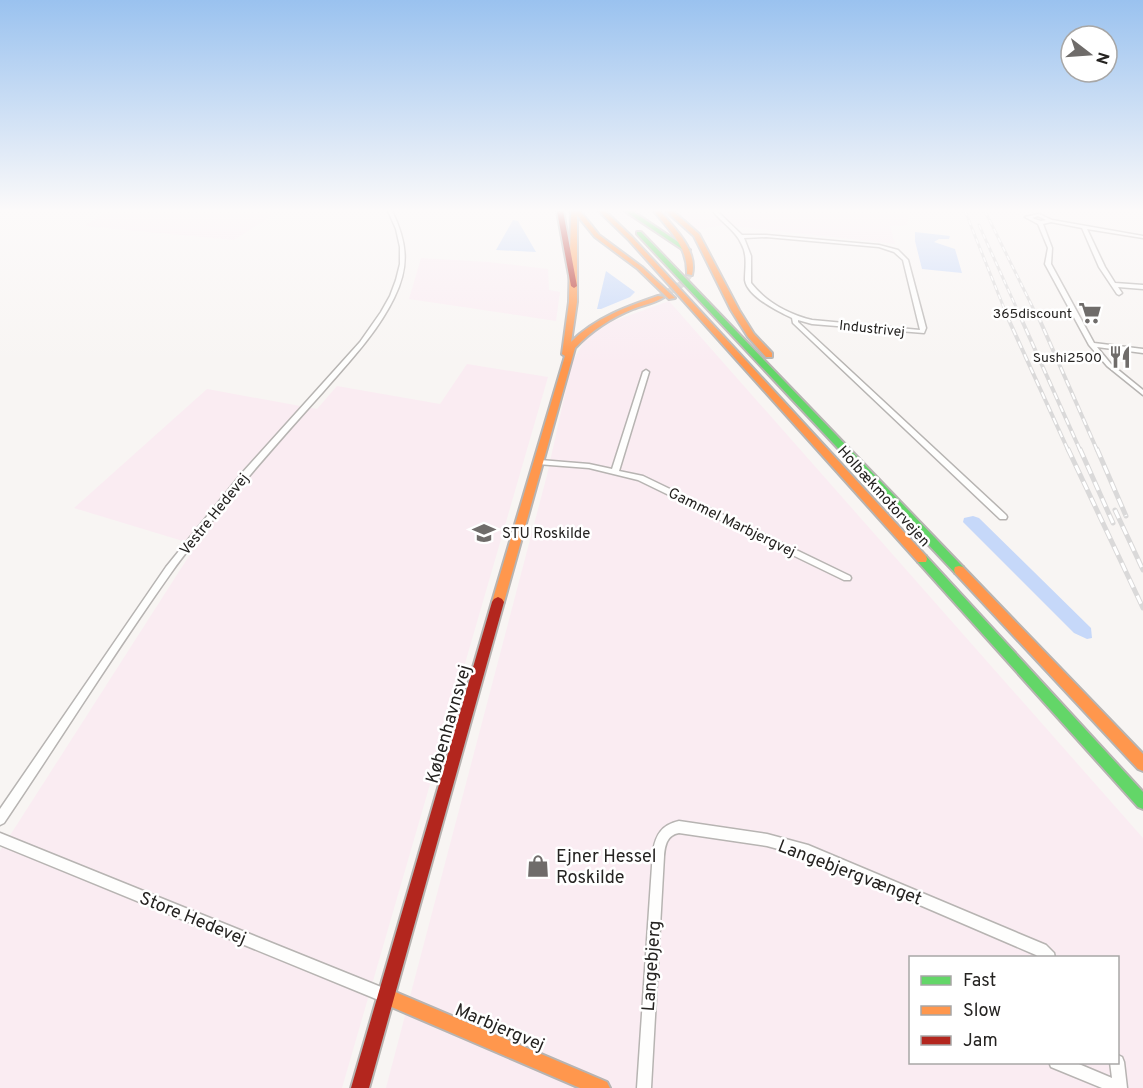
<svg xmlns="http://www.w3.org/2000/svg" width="1143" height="1088" viewBox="0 0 1143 1088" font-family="Overpass,sans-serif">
  <rect width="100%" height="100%" fill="#f8f5f3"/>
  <path fill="#faecf2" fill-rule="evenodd" d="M 107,211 L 279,211 L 234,240 L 85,226 Z
    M 678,211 L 910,211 L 907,225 L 890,226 L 895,244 L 723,225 L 697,230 Z
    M 421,258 L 488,262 L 548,269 L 549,290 L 560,292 L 556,321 L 409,299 Z
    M 669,301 L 1143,838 L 1143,1088 L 386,1088 L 547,475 L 572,362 L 586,338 L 605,324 ZM 910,958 L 1118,958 L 1118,1062 L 910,1062 Z
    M 467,364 L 548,377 L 342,1088 L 0,1088 L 0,851 L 196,545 L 74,508 L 207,389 L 317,409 L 337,386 L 440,404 Z"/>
  <path fill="#c6d8f9" d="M 513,220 L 518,221 L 536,252 L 496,250 Z
    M 915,232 L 950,236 L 949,239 L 939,239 L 934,242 L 955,249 L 962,273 L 922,269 L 915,241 Z
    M 606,271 L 635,292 L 630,297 L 601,309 L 597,309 Z
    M 973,516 L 979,518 L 1091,628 L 1092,638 L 1087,639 L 1074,633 L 963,522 L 964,518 Z"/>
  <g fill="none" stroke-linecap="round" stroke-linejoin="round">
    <path stroke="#cecbc9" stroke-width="7" stroke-dasharray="7 3" stroke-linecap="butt" d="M 660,297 L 682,284 L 690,274"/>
    <g stroke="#b7b4b2" stroke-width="3">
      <path id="street" d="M 388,211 L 392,211 C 407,242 410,266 394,298 C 377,333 349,362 323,392 C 289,430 254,469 222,509 C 205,530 186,551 171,573 C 113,655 60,740 4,823 L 0,825 L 0,809 L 166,567 L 242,473 L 360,342 L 381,312 L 390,296 L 396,280 L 400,264 L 400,247 L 396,229 Z
        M 713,211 L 717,211 L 742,235 L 766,235 L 879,245 L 898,250 L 908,260 L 926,328 L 924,333 L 812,324 L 798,320 L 798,322 L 1006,515 L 1007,517 L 1006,519 L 1000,519 L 793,323 L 792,318 C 779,312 747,296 745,280 C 745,267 748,255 741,243 C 735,230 721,222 713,211 ZM 766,237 L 879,247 L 894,252 L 903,260 L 920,330 L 812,320 C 788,314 766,302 751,283 L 751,256 L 744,238 Z
        M 1039,214 L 1052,220 L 1143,236 L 1143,238 L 1087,229 L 1105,267 L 1115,283 L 1143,285 L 1143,289 L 1118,287 L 1122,293 L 1119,295 L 1117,294 L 1099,267 L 1082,228 L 1051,222 L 1043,224 L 1052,248 L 1051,264 L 1094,343 L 1143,349 L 1143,353 L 1097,347 L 1111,364 L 1143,390 L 1143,395 L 1107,366 L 1089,345 L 1045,264 L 1048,248 L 1038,224 L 1025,217 ZM 1038,216 L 1046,220 L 1041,221 L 1032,218 Z
        M 646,370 L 649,372 L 619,471 L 643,476 L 850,576 L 851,578 L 850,580 L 844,580 L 638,480 L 589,468 L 537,464 L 536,462 L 537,460 L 540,460 L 589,464 L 612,469 L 643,372 Z
        M 679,821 L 767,834 L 808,845 L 1046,945 L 1054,953 L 1055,958 L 1039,958 L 1036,955 L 808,857 L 767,846 L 679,833 C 667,835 665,845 664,856 L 651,1088 L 637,1088 L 653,851 C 656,834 662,825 679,821 Z
        M 0,833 L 391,991 L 393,996 L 391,1001 L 386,1003 L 0,845 Z
        M 1118,1055 L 1122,1057 L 1124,1062 L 1127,1088 L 1102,1088 L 1051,1067 L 1049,1062 L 1074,1062 L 1112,1078 L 1110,1062 L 1118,1062 Z"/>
    </g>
    <g stroke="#b7b4b2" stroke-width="4">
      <path id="fast" d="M 625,211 L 632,211 L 690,250 L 685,251 Z
        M 637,232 L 641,232 L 963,567 L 964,570 L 963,573 L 955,573 L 637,234 Z
        M 922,555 L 926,556 L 1143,792 L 1143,809 L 1138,807 L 918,562 L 917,559 L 918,556 Z"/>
    </g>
    <g stroke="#b7b4b2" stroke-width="4">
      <path id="slow" d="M 571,211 L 580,211 L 599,235 L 642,267 L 675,298 L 669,299 L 638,269 L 595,237 L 577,215 L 577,302 L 571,342 C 595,318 626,307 658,296 L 664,297 C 655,303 643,305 633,309 C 611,318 592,330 575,348 L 504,602 L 502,605 L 498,607 L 494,605 L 492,602 L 565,356 L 562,354 L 569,302 Z
        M 599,211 L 605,211 L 632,237 L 926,556 L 927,559 L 926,562 L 918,562 L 628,239 Z
        M 654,211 L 660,211 C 675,229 698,250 692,275 L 687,274 C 688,247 670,231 654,211 Z
        M 666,211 L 673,211 L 699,234 L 739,310 L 754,334 L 772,353 L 772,357 L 766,357 L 748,337 L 731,310 L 694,236 Z
        M 959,566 L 963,567 L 1143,754 L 1143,771 L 1138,769 L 955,573 L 954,570 L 955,567 Z
        M 386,988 L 607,1082 L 610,1088 L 580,1088 L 380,1002 L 378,996 L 380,990 Z"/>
    </g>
    <g stroke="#b7b4b2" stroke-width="4">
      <path id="jam" d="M 557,211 L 563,211 L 577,286 L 574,288 L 571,286 Z
        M 498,597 L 502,599 L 504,602 L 369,1088 L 351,1088 L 492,602 L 494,599 Z"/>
    </g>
    <use href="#street" fill="#fefefd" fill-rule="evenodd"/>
    <use href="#fast" fill="#63d668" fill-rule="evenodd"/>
    <use href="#slow" fill="#ff974d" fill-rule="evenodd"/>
    <use href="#jam" fill="#b3261e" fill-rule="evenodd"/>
    <g stroke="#dad9d9" stroke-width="3">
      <path id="rail-far2" d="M 965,211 L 1008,318
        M 985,211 L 1038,318
        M 979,225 L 1021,318"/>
    </g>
    <g stroke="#dad9d9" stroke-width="4">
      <path id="rail-far1" d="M 1007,316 L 1068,450
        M 1020,316 L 1080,450
        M 1038,316 L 1097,450"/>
    </g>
    <g stroke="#dad9d9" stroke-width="5">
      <path id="rail" d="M 1068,449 L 1143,608
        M 1080,449 L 1113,523
        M 1097,449 L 1126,516
        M 1115,510 L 1143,570"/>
    </g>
    <use href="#rail-far2" stroke="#fff" stroke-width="1.5" stroke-dasharray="5" stroke-linecap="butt"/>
    <use href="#rail-far1" stroke="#fff" stroke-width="2" stroke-dasharray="7" stroke-linecap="butt"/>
    <use href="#rail" stroke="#fff" stroke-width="3" stroke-dasharray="9" stroke-linecap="butt"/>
  </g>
  <linearGradient id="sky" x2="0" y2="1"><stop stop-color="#9ac2ef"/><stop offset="0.58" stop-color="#fcfafa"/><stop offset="1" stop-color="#fcfafa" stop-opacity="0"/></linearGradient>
  <rect width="1143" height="363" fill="url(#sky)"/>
  <defs>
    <g id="supermarket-bare" transform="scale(1.8)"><path d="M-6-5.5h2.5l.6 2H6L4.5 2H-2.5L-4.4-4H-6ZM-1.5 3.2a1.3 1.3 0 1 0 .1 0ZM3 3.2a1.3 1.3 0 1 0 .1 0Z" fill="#6f6c6a" stroke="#fff" stroke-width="2.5" paint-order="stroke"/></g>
    <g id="restaurant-bare" transform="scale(1.8)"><path d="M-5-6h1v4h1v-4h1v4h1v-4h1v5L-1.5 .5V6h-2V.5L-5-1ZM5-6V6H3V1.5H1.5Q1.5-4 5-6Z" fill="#6f6c6a" stroke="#fff" stroke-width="2.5" paint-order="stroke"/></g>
    <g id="school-bare" transform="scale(1.8)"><path d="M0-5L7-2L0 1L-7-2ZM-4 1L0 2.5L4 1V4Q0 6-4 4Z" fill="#6f6c6a" stroke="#fff" stroke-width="2.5" paint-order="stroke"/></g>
    <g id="shop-bare" transform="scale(1.8)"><path d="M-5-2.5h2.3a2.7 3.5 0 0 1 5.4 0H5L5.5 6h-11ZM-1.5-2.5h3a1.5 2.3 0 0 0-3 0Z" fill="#6f6c6a" stroke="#fff" stroke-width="2.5" paint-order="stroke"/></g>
  </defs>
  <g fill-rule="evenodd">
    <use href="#supermarket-bare" x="1090" y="313"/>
    <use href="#restaurant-bare" x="1120" y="357"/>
    <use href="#school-bare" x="484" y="533"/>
    <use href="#shop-bare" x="538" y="866"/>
  </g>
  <g text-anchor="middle" stroke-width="5" stroke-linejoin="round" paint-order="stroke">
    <g font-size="14" fill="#252321" stroke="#fff" text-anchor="end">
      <text x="1072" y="318">365discount</text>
      <text x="1102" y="362">Sushi2500</text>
    </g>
    <g font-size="14" fill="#252321" stroke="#fff">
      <text transform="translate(872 328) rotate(6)" y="5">Industrivej</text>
    </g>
    <g font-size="15" fill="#252321" stroke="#fff">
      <text transform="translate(884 496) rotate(48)" y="5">Holbækmotorvejen</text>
      <text transform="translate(214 514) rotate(-51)" y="5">Vestre Hedevej</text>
      <text transform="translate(732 522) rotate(26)" y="5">Gammel Marbjergvej</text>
    </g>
    <g font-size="15" fill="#252321" stroke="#fff" text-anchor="start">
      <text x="502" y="538">STU Roskilde</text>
    </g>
    <g font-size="18" fill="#252321" stroke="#fff">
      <text transform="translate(448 724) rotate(-74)" y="6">Københavnsvej</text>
      <text transform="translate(850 872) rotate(21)" y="6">Langebjergvænget</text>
      <text transform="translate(193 918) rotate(22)" y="6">Store Hedevej</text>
      <text transform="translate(651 966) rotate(-86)" y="6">Langebjerg</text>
      <text transform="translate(500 1027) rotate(23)" y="6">Marbjergvej</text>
    </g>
    <g font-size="18" fill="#252321" stroke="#fff" text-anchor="start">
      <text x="556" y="862">Ejner Hessel<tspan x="556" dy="21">Roskilde</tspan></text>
    </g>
  </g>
  <rect x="909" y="956" width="210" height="108" fill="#ffffff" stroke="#a8a7a6" stroke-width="1.5"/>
  <rect x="921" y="976" width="30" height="9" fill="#63d668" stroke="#a8a7a6" stroke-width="1.5"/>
  <text x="963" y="986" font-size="18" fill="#252321">Fast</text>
  <rect x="921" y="1006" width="30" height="9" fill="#ff974d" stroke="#a8a7a6" stroke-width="1.5"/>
  <text x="963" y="1016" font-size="18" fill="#252321">Slow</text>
  <rect x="921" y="1036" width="30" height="9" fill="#b3261e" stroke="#a8a7a6" stroke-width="1.5"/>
  <text x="963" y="1046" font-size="18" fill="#252321">Jam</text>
  <g transform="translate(1089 54) rotate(107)"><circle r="28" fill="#ffffff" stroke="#a8a7a6" stroke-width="1.5"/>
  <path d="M0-4.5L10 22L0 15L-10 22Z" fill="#6f6c6a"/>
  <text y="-9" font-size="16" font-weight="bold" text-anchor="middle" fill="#252321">N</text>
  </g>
</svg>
